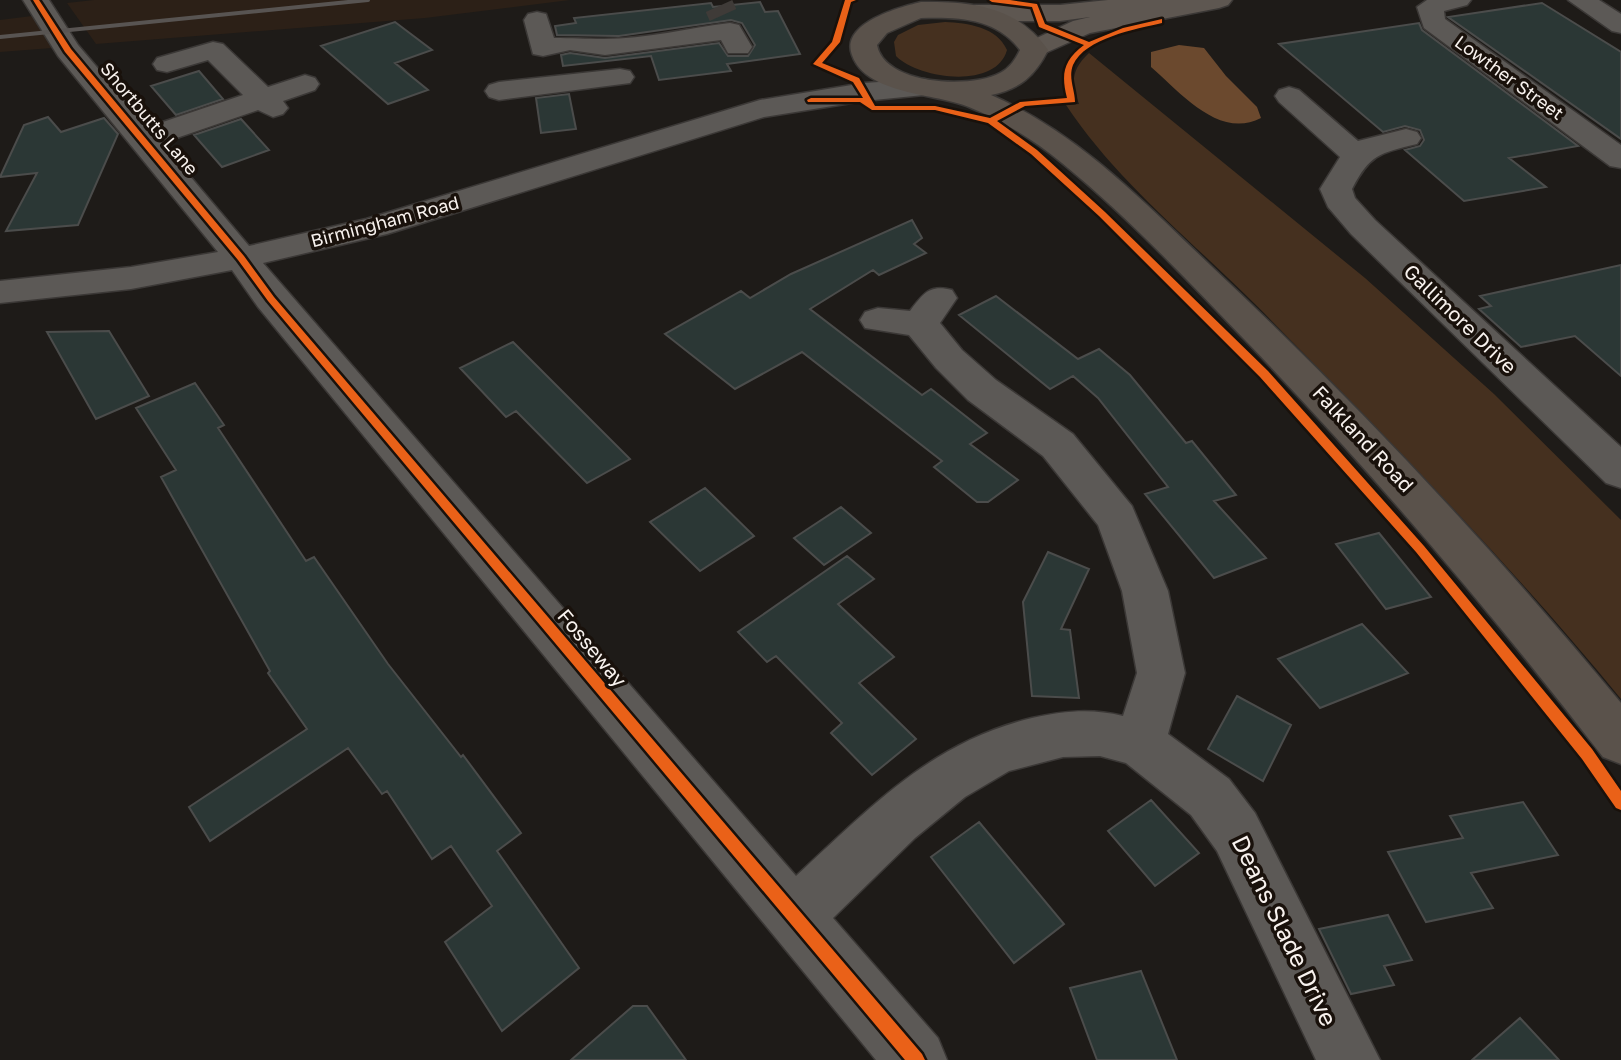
<svg xmlns="http://www.w3.org/2000/svg" width="1621" height="1060" viewBox="0 0 1621 1060" font-family="'Golos Text',sans-serif">
  <rect width="100%" height="100%" fill="#1e1b18"/>
  <path fill="#2c2017" d="M 94,0 L 570,0 L 425,18 L 96,44 L 67,3 Z
    M 32,16 L 52,48 L 0,52 L 0,20 Z"/>
  <path fill="#45301f" d="M 945,22 C 968,23 997,27 1007,50 C 996,90 918,79 896,56 L 894,42 L 898,35 L 918,25 Z
    M 1089,53 L 1365,278 L 1494,394 L 1621,520 L 1621,699 C 1508,561 1383,434 1258,307 C 1193,242 1117,182 1066,105 L 1079,104 C 1071,82 1071,70 1089,53 Z"/>
  <path fill="#6b492e" d="M 1179,45 L 1204,48 L 1226,76 L 1257,107 L 1261,118 C 1219,140 1180,92 1151,67 L 1151,52 Z"/>
  <path fill="#2b3735" stroke="#4b4c4b" stroke-width="2" d="M 760,2 L 765,12 L 778,11 L 800,54 L 727,64 L 731,71 L 659,80 L 651,56 L 563,66 L 561,55 L 570,53 L 605,58 L 719,43 L 728,56 L 748,56 L 755,45 L 742,23 L 731,20 L 619,36 L 557,35 L 555,26 L 576,23 L 574,18 L 711,3 L 713,7 Z
    M 1542,3 L 1621,52 L 1621,139 L 1448,17 Z
    M 395,22 L 432,50 L 395,63 L 428,90 L 388,104 L 321,46 Z
    M 1419,23 L 1422,30 L 1578,146 L 1509,158 L 1546,187 L 1464,201 L 1405,150 L 1420,146 L 1424,140 L 1420,130 L 1405,126 L 1383,132 L 1279,44 Z
    M 199,71 L 223,99 L 176,115 L 151,86 Z
    M 569,94 L 576,129 L 541,133 L 536,98 Z
    M 48,117 L 61,132 L 104,118 L 118,134 L 78,225 L 6,231 L 37,173 L 0,177 L 24,125 Z
    M 241,119 L 269,150 L 222,167 L 194,135 Z
    M 912,220 L 922,238 L 914,244 L 926,253 L 879,275 L 873,270 L 810,309 L 922,395 L 931,389 L 987,433 L 970,444 L 1018,480 L 988,502 L 977,502 L 934,467 L 942,461 L 802,352 L 735,389 L 665,334 L 741,291 L 750,298 L 791,274 Z
    M 1621,265 L 1621,376 L 1575,336 L 1521,347 L 1479,309 L 1491,306 L 1480,296 Z
    M 996,296 L 1078,359 L 1099,349 L 1130,375 L 1186,443 L 1192,441 L 1236,495 L 1214,501 L 1266,558 L 1214,578 L 1145,494 L 1168,487 L 1098,398 L 1073,376 L 1050,389 L 959,315 Z
    M 109,331 L 149,396 L 96,419 L 47,332 Z
    M 513,342 L 630,459 L 587,483 L 516,411 L 506,417 L 460,368 Z
    M 195,383 L 224,425 L 218,428 L 306,561 L 314,557 L 388,664 L 461,757 L 463,755 L 521,833 L 497,851 L 579,968 L 502,1031 L 445,942 L 492,906 L 451,846 L 432,859 L 387,791 L 382,794 L 348,748 L 210,841 L 189,807 L 307,729 L 268,673 L 270,671 L 161,477 L 176,470 L 136,408 Z
    M 705,488 L 754,536 L 700,571 L 650,522 Z
    M 841,507 L 871,533 L 824,565 L 794,538 Z
    M 1379,533 L 1431,597 L 1386,609 L 1336,544 Z
    M 1048,552 L 1089,569 L 1061,629 L 1070,630 L 1079,698 L 1032,696 L 1023,602 Z
    M 847,556 L 874,579 L 838,604 L 894,657 L 859,683 L 916,739 L 872,775 L 831,733 L 842,723 L 776,656 L 767,662 L 738,632 Z
    M 1362,624 L 1408,673 L 1320,708 L 1278,659 Z
    M 1237,696 L 1291,725 L 1263,781 L 1208,749 Z
    M 1151,800 L 1199,853 L 1155,886 L 1108,831 Z
    M 1523,802 L 1558,855 L 1471,873 L 1493,908 L 1426,922 L 1388,852 L 1463,838 L 1450,816 Z
    M 979,822 L 1064,924 L 1014,963 L 931,857 Z
    M 1388,915 L 1412,960 L 1384,966 L 1394,985 L 1351,994 L 1319,929 Z
    M 1141,971 L 1177,1060 L 1097,1060 L 1070,988 Z
    M 633,1006 L 647,1006 L 686,1060 L 571,1060 Z
    M 1520,1018 L 1559,1060 L 1472,1060 Z"/>
  <g fill="none" stroke-linecap="round" stroke-linejoin="round">
    <path stroke="#3f3b38" stroke-width="29" stroke-dasharray="29 14" stroke-linecap="butt" d="M 719,6 L 723,15"/>
    <g stroke="#3b3836" stroke-width="3">
      <path id="minor" d="M 23,0 L 49,0 L 78,45 L 148,127 L 243,95 L 208,60 L 167,72 L 157,70 L 153,64 L 157,58 L 213,42 L 223,44 L 268,87 L 305,75 L 315,78 L 319,84 L 315,90 L 283,101 L 288,108 L 283,114 L 273,117 L 258,110 L 162,143 L 249,246 L 366,219 L 760,100 L 864,83 L 924,79 L 934,82 L 938,88 L 934,94 L 864,101 L 764,117 L 387,234 L 263,263 L 796,876 C 870,808 931,742 1032,718 C 1064,711 1091,708 1123,716 L 1137,673 L 1122,591 L 1098,525 L 1043,456 L 968,400 L 936,368 L 909,335 L 865,328 L 860,320 L 865,312 L 878,308 L 910,311 C 923,294 929,284 952,290 L 957,298 L 940,323 L 962,350 L 996,380 L 1073,434 L 1132,506 L 1168,591 L 1185,673 L 1168,734 L 1229,779 L 1255,813 L 1380,1060 L 1316,1060 L 1217,851 L 1191,815 L 1126,763 L 1100,756 L 1063,757 L 1009,771 L 965,797 L 915,838 L 833,918 L 938,1038 L 947,1060 L 876,1060 L 258,307 L 232,270 L 131,289 L 0,303 L 0,281 L 131,267 L 218,252 L 58,56 Z
        M 1427,0 L 1471,0 L 1467,5 L 1444,11 L 1445,19 L 1621,145 L 1621,168 L 1610,166 L 1424,28 L 1417,7 Z
        M 1568,0 L 1599,0 L 1621,14 L 1621,33 L 1612,31 Z
        M 537,12 L 546,14 L 554,38 C 571,38 586,39 604,39 C 645,39 689,28 730,23 L 739,25 L 752,47 L 748,53 L 728,53 L 721,40 L 605,55 L 570,50 L 543,56 L 533,54 L 524,20 L 528,14 Z
        M 620,69 L 630,71 L 634,77 L 630,83 L 499,100 L 489,97 L 485,91 L 489,85 L 499,82 Z
        M 1289,87 L 1299,90 L 1358,141 L 1406,129 L 1417,132 L 1421,138 L 1417,144 C 1380,153 1370,154 1352,189 L 1355,198 L 1375,220 L 1621,447 L 1621,488 L 1606,483 L 1351,234 L 1328,207 L 1320,189 L 1340,157 L 1279,102 L 1275,96 L 1279,90 Z"/>
    </g>
    <g stroke="#3b3836" stroke-width="3">
      <path id="major" d="M 1108,0 L 1232,0 L 1228,5 L 1219,8 L 1090,33 L 1034,58 L 1024,56 L 1020,50 L 1024,44 L 1073,21 L 1090,17 L 1060,21 L 976,21 L 967,19 L 963,13 L 967,7 L 976,5 L 1060,5 Z"/>
    </g>
    <g stroke="#3b3836" stroke-width="3">
      <path id="highway" d="M 921,2 C 971,1 1017,6 1048,50 C 1035,76 1020,89 991,95 C 1077,132 1143,201 1210,265 C 1356,402 1493,548 1621,703 L 1621,764 L 1603,757 C 1491,612 1372,472 1245,340 C 1186,279 1127,216 1062,163 C 1034,140 1003,121 969,107 C 936,93 866,95 852,55 C 840,23 900,7 921,2 ZM 921,18 C 959,17 996,18 1020,50 C 1015,60 1010,68 1000,73 C 971,89 884,85 877,45 L 887,33 Z"/>
    </g>
    <use href="#minor" fill="#5c5956" fill-rule="evenodd"/>
    <use href="#major" fill="#5e5751" fill-rule="evenodd"/>
    <use href="#highway" fill="#5a524b" fill-rule="evenodd"/>
    <path stroke="#585452" stroke-width="4" d="M 0,37 L 368,0"/>
    <g stroke="#19110b" stroke-width="5">
      <path id="cycleway" d="M 33,0 L 39,0 L 71,49 L 244,256 L 274,297 L 922,1054 L 925,1060 L 905,1060 L 268,301 L 238,260 L 65,52 Z
        M 845,0 L 856,0 L 851,2 L 840,42 L 822,63 L 859,78 L 875,106 L 935,106 L 990,118 L 1020,102 L 1067,98 C 1061,74 1063,61 1084,45 L 1039,27 L 1032,7 L 992,2 L 989,0 L 1010,0 L 1037,4 L 1045,24 L 1089,42 L 1123,28 L 1162,19 L 1162,23 C 1136,29 1085,38 1073,65 C 1068,78 1075,90 1075,102 L 1025,106 L 997,121 L 1037,150 L 1105,212 L 1268,371 L 1424,546 L 1592,749 L 1621,791 L 1621,810 L 1616,808 L 1582,759 L 1416,552 L 1260,377 L 1099,216 L 1031,154 L 988,123 L 935,110 L 872,110 L 860,102 L 808,102 L 807,100 L 811,98 L 863,98 L 853,82 L 813,64 L 832,42 Z"/>
    </g>
    <use href="#cycleway" fill="#ea6118" fill-rule="evenodd"/>
  </g>
  <g text-anchor="middle" stroke-width="7" stroke-linejoin="round" paint-order="stroke">
    <g font-size="18" fill="#f8f2ee" stroke="#19110b">
      <text transform="translate(1509 78) rotate(36)" y="6">Lowther Street</text>
      <text transform="translate(149 119) rotate(50)" y="6">Shortbutts Lane</text>
      <text transform="translate(385 222) rotate(-15)" y="6">Birmingham Road</text>
    </g>
    <g font-size="20" fill="#f8f2ee" stroke="#19110b">
      <text transform="translate(1460 319) rotate(44)" y="7">Gallimore Drive</text>
      <text transform="translate(1363 439) rotate(47)" y="7">Falkland Road</text>
      <text transform="translate(592 648) rotate(50)" y="7">Fosseway</text>
    </g>
    <g font-size="24" fill="#f8f2ee" stroke="#19110b">
      <text transform="translate(1284 931) rotate(64)" y="8">Deans Slade Drive</text>
    </g>
  </g>
</svg>
